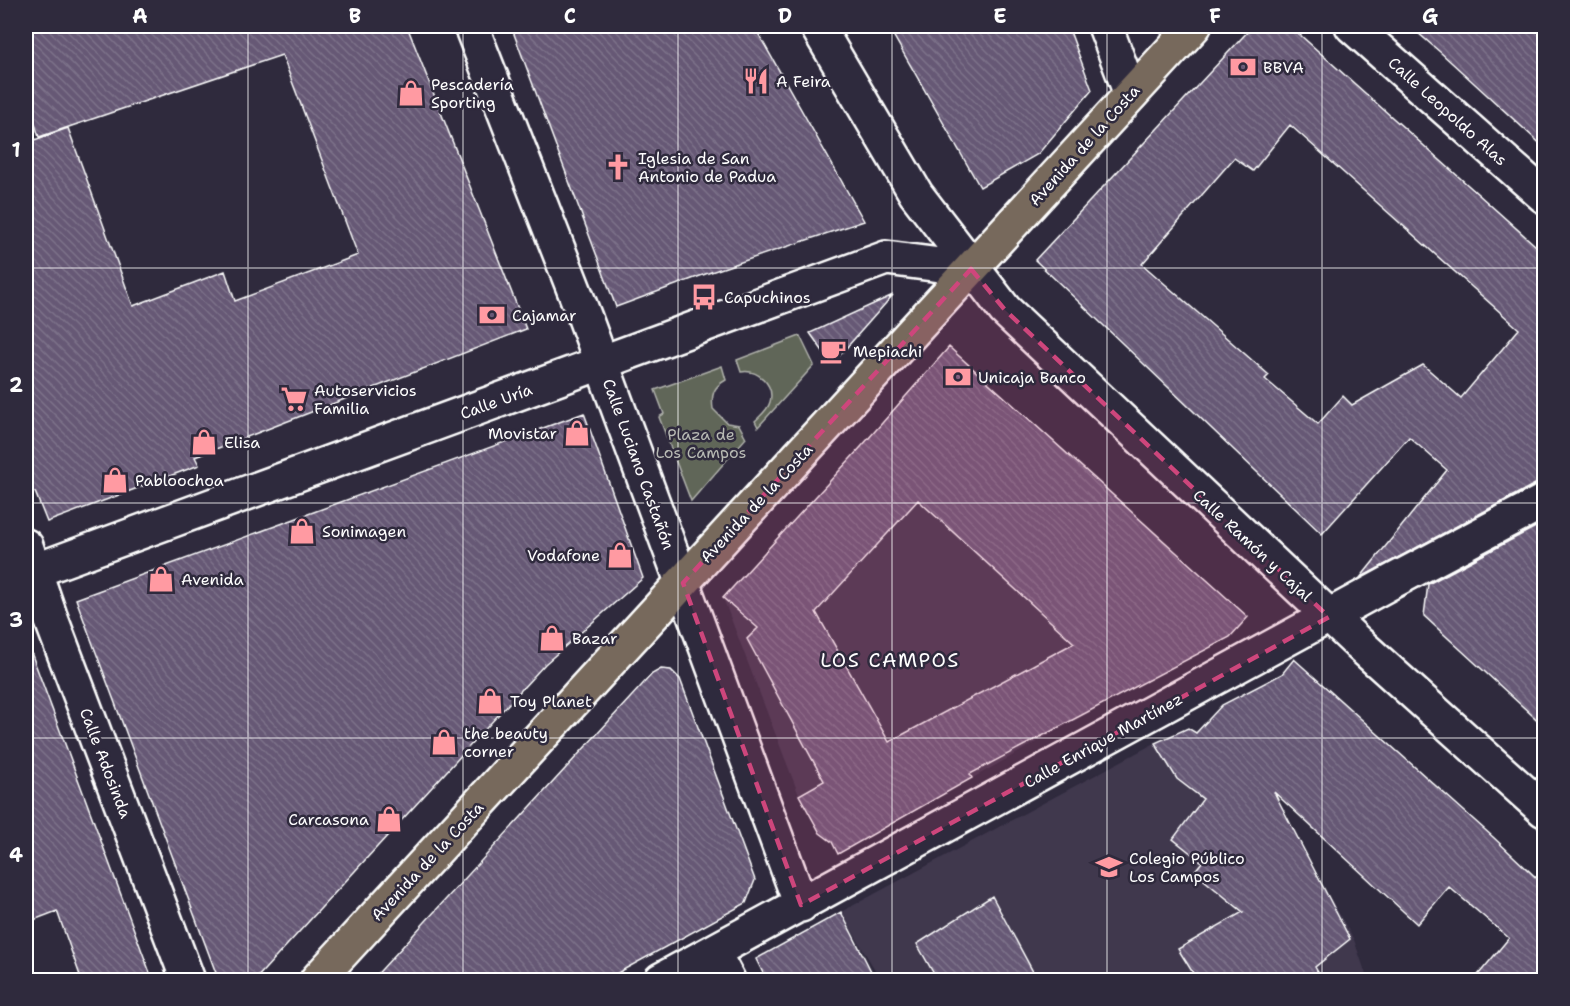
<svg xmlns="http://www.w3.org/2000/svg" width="1570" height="1006" viewBox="0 0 1570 1006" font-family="'Shantell Sans',sans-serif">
  <defs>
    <pattern id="building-back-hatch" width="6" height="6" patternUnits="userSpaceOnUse" patternTransform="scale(1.5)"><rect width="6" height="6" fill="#665975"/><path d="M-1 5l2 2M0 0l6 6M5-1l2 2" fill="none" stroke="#7d728a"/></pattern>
  </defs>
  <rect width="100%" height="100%" fill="#2f2a3d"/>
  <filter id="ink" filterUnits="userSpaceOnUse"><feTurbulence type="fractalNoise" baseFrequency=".0167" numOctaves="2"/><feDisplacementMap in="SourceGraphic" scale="12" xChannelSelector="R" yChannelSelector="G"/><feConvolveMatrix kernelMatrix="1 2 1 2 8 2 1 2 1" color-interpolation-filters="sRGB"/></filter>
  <g filter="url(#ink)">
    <path fill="#40384e" d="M 918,500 L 1127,691 L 845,850 L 835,849 L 832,842 L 820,833 L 799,795 L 723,598 L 832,593 Z
      M 1155,743 L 1177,779 L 1328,894 L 1354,940 L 1368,980 L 881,980 L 841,912 Z"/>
    <path fill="#616658" stroke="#b0b2ac" stroke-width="1.5" d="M 800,336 L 814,365 L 758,427 L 755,421 C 761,415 768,410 770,402 C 775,384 757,369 741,372 L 737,360 Z
      M 722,366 L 726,380 C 713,387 711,395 713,409 L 727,423 L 739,425 L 746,438 L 691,501 L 659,417 L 664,414 L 655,390 Z"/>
    <path fill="url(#building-back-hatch)" stroke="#fff" stroke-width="1.5" fill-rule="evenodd" d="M 26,26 L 407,26 L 526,329 L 195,457 L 199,465 L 47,522 L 35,492 L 32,493 L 26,476 L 26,143 L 68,128 L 133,306 L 225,271 L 235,301 L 358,255 L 282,55 L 39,137 L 26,96 Z
      M 511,26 L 754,26 L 864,221 L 711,272 L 616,307 Z
      M 888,26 L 1068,26 L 1092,90 L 1038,154 L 980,187 Z
      M 1253,26 L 1290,26 L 1545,254 L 1545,482 L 1535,484 L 1360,578 L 1447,470 L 1409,437 L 1322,534 L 1035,260 ZM 1290,125 L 1519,329 L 1461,398 L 1423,365 L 1352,405 L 1343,396 L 1318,424 L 1265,379 L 1269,375 L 1142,264 L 1234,158 L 1253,171 Z
      M 1410,26 L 1545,26 L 1545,148 L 1440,52 Z
      M 893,295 L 832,364 L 810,333 Z
      M 949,347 L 1248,617 L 1230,637 L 970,774 L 972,778 L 838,854 L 832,842 L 820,833 L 799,795 L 824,781 L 747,639 L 758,628 L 723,598 L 861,447 ZM 918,500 L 1074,643 L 889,742 L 816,612 Z
      M 584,413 L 643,578 L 545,664 L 254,981 L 219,981 L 76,599 Z
      M 1545,522 L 1545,727 L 1424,616 L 1428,584 Z
      M 26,647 L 29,647 L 153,981 L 82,981 L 57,911 L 26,923 Z
      M 1294,659 L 1493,837 L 1545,886 L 1545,981 L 1473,981 L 1509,938 L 1449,887 L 1417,924 L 1274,792 L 1350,939 L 1315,967 L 1323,981 L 1198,981 L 1178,949 L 1243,912 L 1194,872 L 1202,862 L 1173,839 L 1203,799 L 1177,779 L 1155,743 L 1188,728 L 1196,733 L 1222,705 L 1282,674 Z
      M 661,669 L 671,670 L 680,679 L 755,880 L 746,903 L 603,981 L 371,981 L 652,674 Z
      M 992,896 L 1038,981 L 938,981 L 917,944 Z
      M 841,912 L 876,981 L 767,981 L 756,959 Z"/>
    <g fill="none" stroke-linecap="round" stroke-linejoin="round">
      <g stroke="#fff" stroke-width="38">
        <path id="street" d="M 471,26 L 585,318 L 801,905
          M 1105,26 L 1131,94
          M 1352,26 L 1544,196
          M 26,546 L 50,616 L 188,980
          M 713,952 L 728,980
          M 661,980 L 1393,581 L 1544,501"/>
      </g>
      <g stroke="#fff" stroke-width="38">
        <path id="secondary" d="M 817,26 L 916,194 L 1005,310 L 1358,643 L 1544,810
          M 26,574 L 886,258 L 971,269"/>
      </g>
      <g stroke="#fff" stroke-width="38">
        <path id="primary" d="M 317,980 L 1194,26"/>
      </g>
      <use href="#street" stroke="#2f2a3d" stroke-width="33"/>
      <use href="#secondary" stroke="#2f2a3d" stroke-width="33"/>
      <use href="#primary" stroke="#77695c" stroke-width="33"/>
    </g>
  </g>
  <path fill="#ce467c" fill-opacity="0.2" stroke="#ce467c" stroke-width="4.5" stroke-dasharray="12 8" stroke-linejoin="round" d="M 971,269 L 1005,310 L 1329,617 L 801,905 L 683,583 Z"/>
  <path fill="none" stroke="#fff" stroke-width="1.5" stroke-opacity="0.55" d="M 248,26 L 248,980M 463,26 L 463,980M 678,26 L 678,980M 892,26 L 892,980M 1107,26 L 1107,980M 1322,26 L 1322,980M 26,268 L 1544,268M 26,503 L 1544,503M 26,738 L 1544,738"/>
  <defs>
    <g id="bank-bare" transform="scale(2.07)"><path d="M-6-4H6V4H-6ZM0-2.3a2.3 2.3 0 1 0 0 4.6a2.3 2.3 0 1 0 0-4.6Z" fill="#ff9aa2" stroke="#2f2a3d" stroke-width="2.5" paint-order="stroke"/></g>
    <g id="restaurant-bare" transform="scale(2.07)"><path d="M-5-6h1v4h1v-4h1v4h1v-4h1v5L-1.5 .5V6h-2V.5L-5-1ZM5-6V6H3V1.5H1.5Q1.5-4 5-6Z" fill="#ff9aa2" stroke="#2f2a3d" stroke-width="2.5" paint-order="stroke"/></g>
    <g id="shop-bare" transform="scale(2.07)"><path d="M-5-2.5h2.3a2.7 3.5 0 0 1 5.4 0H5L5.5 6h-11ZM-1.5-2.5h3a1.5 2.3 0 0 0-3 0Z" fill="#ff9aa2" stroke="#2f2a3d" stroke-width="2.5" paint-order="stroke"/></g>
    <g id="church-bare" transform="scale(2.07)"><path d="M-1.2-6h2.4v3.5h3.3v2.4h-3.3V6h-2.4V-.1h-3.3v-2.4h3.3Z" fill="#ff9aa2" stroke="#2f2a3d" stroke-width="2.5" paint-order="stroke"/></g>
    <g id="bus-bare" transform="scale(2.07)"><path d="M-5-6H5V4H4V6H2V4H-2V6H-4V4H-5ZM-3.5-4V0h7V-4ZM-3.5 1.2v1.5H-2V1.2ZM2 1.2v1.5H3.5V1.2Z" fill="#ff9aa2" stroke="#2f2a3d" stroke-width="2.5" paint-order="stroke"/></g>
    <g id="cafe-bare" transform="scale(2.07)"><path d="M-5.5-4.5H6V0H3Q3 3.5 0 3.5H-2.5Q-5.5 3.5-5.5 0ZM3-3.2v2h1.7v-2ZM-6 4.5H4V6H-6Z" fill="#ff9aa2" stroke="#2f2a3d" stroke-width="2.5" paint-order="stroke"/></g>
    <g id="supermarket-bare" transform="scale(2.07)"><path d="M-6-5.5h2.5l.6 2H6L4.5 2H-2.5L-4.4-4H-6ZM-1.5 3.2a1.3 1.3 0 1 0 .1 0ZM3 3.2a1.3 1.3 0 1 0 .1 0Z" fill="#ff9aa2" stroke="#2f2a3d" stroke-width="2.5" paint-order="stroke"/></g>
    <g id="school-bare" transform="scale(2.07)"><path d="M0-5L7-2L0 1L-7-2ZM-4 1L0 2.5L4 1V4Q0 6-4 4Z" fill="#ff9aa2" stroke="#2f2a3d" stroke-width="2.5" paint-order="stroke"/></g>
  </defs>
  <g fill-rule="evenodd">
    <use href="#bank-bare" x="1243" y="67"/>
    <use href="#restaurant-bare" x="756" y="81"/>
    <use href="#shop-bare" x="411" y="93"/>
    <use href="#church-bare" x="618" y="167"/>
    <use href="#bus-bare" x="704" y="297"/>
    <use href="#bank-bare" x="492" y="315"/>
    <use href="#cafe-bare" x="833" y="351"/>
    <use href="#bank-bare" x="958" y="377"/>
    <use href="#supermarket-bare" x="294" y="399"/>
    <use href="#shop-bare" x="577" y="433"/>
    <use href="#shop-bare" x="204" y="442"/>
    <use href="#shop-bare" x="115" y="480"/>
    <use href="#shop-bare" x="302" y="531"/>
    <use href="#shop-bare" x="620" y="555"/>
    <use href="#shop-bare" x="161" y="579"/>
    <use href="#shop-bare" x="552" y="638"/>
    <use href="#shop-bare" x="490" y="701"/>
    <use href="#shop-bare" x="444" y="742"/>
    <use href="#shop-bare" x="389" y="819"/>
    <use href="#school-bare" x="1109" y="867"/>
  </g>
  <g text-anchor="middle" stroke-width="5" stroke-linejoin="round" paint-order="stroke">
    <g font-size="16" fill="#fff" stroke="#2f2a3d" text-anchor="start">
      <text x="1263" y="73">BBVA</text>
      <text x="776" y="87">A Feira</text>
      <text x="431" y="90">Pescadería<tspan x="431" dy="18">Sporting</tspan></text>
      <text x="638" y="164">Iglesia de San<tspan x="638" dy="18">Antonio de Padua</tspan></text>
      <text x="724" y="303">Capuchinos</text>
      <text x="512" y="321">Cajamar</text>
      <text x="853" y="357">Mepiachi</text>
      <text x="978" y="383">Unicaja Banco</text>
      <text x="314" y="396">Autoservicios<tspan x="314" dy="18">Familia</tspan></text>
      <text x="557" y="439" text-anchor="end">Movistar</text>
      <text x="224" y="448">Elisa</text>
      <text x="135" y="486">Pabloochoa</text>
      <text x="322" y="537">Sonimagen</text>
      <text x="600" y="561" text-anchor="end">Vodafone</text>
      <text x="181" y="585">Avenida</text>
      <text x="572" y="644">Bazar</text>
      <text x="510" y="707">Toy Planet</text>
      <text x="464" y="739">the beauty<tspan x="464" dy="18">corner</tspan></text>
      <text x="369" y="825" text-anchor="end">Carcasona</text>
      <text x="1129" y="864">Colegio Público<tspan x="1129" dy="18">Los Campos</tspan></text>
    </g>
    <g font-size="16" fill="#fff" stroke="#2f2a3d">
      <text transform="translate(1448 111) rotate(42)" y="6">Calle Leopoldo Alas</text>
      <text transform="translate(1084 145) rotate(-48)" y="6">Avenida de la Costa</text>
      <text transform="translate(496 401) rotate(-20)" y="6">Calle Uría</text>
      <text transform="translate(639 464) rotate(70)" y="6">Calle Luciano Castañón</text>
      <text transform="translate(756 503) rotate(-47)" y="6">Avenida de la Costa</text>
      <text transform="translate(1253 545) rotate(43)" y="6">Calle Ramón y Cajal</text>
      <text transform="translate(1103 740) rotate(-29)" y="6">Calle Enrique Martínez</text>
      <text transform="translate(106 763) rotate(69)" y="6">Calle Adosinda</text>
      <text transform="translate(427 861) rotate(-47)" y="6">Avenida de la Costa</text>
    </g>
    <g font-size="16" fill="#b8bab4" stroke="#2f2a3d">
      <text x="701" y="440">Plaza de<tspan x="701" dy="18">Los Campos</tspan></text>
    </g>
    <g font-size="20" letter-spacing="1.5" fill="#fff" stroke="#2f2a3d">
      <text x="890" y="667">LOS CAMPOS</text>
    </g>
  </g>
  <rect width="1570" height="1006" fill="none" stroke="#2f2a3d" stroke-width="66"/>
  <rect x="33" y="33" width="1504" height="940" fill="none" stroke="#fff" stroke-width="2"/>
  <g font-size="20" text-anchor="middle" font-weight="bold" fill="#fff">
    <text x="140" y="23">A</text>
    <text x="355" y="23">B</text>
    <text x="570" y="23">C</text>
    <text x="785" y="23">D</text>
    <text x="1000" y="23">E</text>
    <text x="1215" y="23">F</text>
    <text x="1430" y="23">G</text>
    <text x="16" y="157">1</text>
    <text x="16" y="392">2</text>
    <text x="16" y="627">3</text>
    <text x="16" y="862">4</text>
  </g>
</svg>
